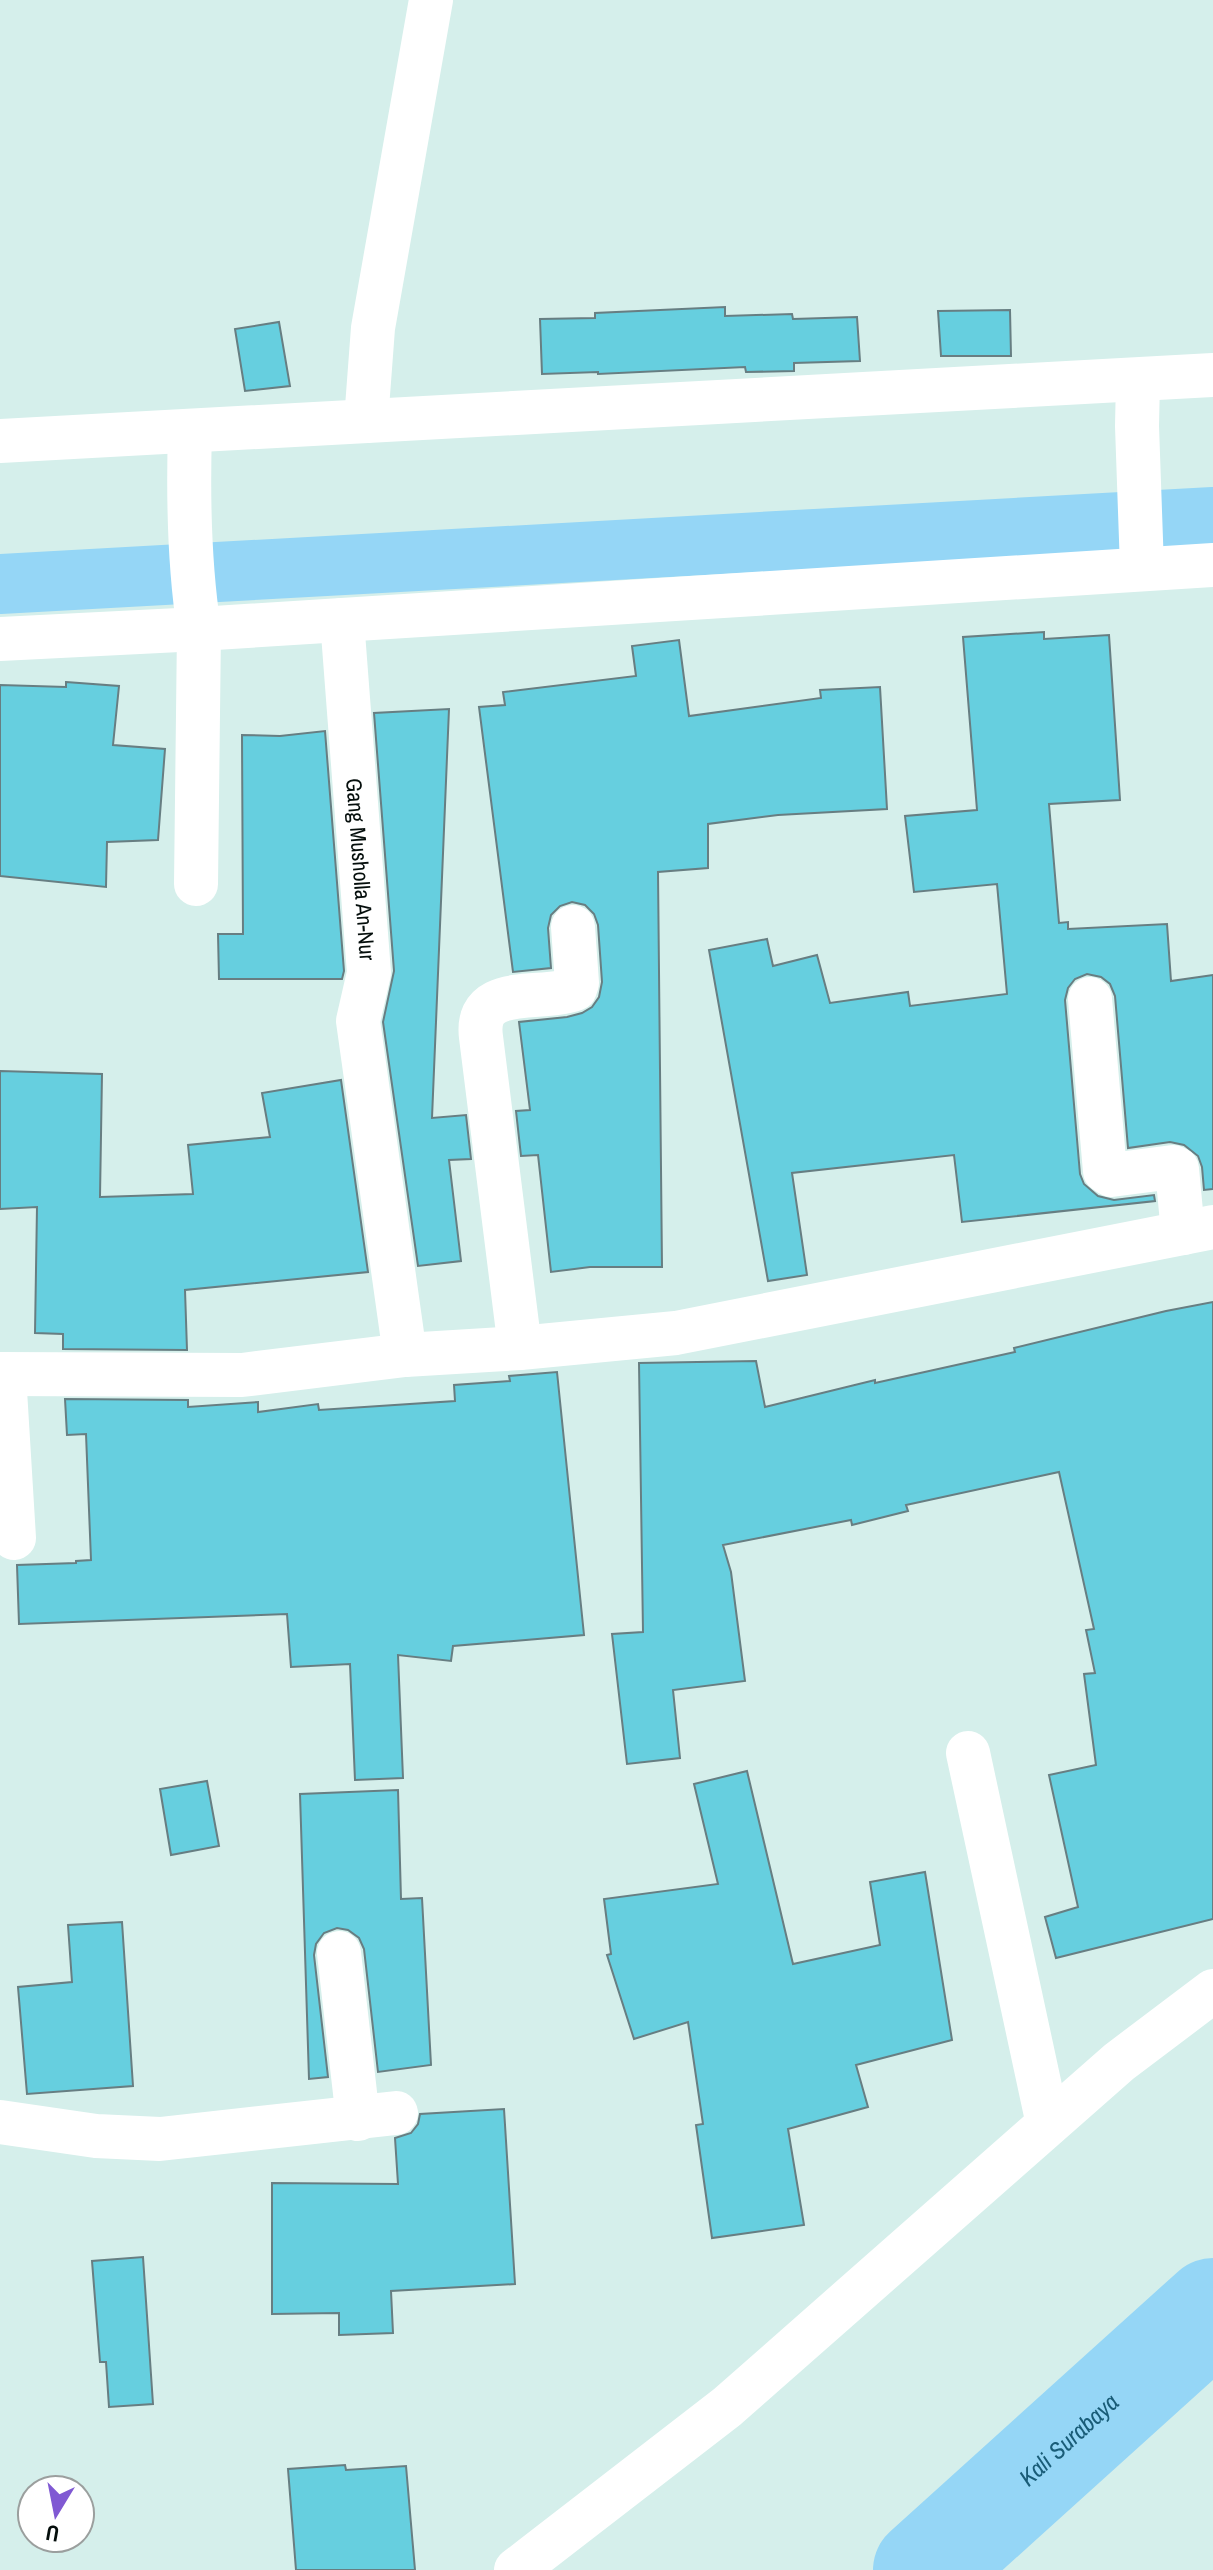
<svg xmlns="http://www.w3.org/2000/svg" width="1213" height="2570" viewBox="0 0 1213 2570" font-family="'Archivo Narrow',sans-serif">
  <rect width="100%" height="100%" fill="#d5efeb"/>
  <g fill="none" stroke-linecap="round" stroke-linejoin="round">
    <path stroke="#95d6f6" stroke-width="60" d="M 0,584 L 1213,517"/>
    <path stroke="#95d6f6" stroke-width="104" id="s1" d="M 925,2570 L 1213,2310"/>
  </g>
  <path fill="#66cfdf" stroke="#677e82" stroke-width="2" d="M 725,307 L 725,316 L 792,314 L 793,319 L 857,317 L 860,361 L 794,363 L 794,371 L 746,372 L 745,367 L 598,374 L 598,372 L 542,374 L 540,319 L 595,318 L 595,313 Z
    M 1010,310 L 1011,356 L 941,356 L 938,311 Z
    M 279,322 L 290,386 L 245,391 L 235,329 Z
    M 1044,632 L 1044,639 L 1109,635 L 1120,800 L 1049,804 L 1059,923 L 1068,922 L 1068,929 L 1167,924 L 1171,981 L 1213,975 L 1213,1189 L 1204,1190 L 1202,1167 L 1198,1156 L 1184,1145 L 1170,1142 L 1128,1148 L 1115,996 L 1110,984 L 1101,977 L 1087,974 L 1075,979 L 1068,988 L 1065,1000 L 1080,1174 L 1084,1184 L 1098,1196 L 1114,1200 L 1154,1195 L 1155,1201 L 962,1222 L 954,1155 L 792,1173 L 807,1275 L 768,1281 L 709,950 L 767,939 L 773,966 L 817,955 L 830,1003 L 908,992 L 910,1006 L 1007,994 L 997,884 L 914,892 L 905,816 L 977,810 L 963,637 Z
    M 679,640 L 689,716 L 821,698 L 820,690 L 880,687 L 887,809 L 778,815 L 708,824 L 708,868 L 658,872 L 662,1267 L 590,1267 L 551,1272 L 538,1155 L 521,1156 L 516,1111 L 530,1110 L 519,1022 L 567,1017 L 582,1013 L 592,1007 L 599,997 L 602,982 L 598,925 L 594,914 L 585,905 L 572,902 L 560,906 L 551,915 L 548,928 L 551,968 L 513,972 L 479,707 L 505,705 L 503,692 L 636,676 L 632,646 Z
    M 66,682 L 119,686 L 113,745 L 165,749 L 158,840 L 107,842 L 106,887 L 0,876 L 0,685 L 66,687 Z
    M 449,709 L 432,1118 L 466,1115 L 471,1159 L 449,1160 L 461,1261 L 418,1266 L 383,1022 L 394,971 L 374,713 Z
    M 325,731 L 344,971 L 342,979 L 219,979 L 218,934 L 243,934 L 242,735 L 280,736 Z
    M 0,1071 L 102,1074 L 100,1197 L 193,1194 L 188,1145 L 270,1137 L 262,1093 L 341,1080 L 368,1272 L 185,1290 L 187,1350 L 63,1349 L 63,1334 L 35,1333 L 37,1207 L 0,1209 Z
    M 1213,1302 L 1213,1919 L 1056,1958 L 1045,1917 L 1078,1907 L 1049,1775 L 1096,1765 L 1084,1674 L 1095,1673 L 1086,1630 L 1094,1629 L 1059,1472 L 906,1505 L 908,1511 L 852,1525 L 851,1520 L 723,1545 L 731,1572 L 745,1681 L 673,1690 L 680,1758 L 627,1764 L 612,1634 L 643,1632 L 639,1363 L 756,1361 L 765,1407 L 875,1380 L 875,1383 L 1015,1352 L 1014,1348 L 1166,1311 Z
    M 557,1372 L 584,1635 L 453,1646 L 451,1661 L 398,1655 L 403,1778 L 355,1780 L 350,1664 L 291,1667 L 287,1614 L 19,1624 L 17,1565 L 76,1563 L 76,1561 L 91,1560 L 86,1434 L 67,1435 L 65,1399 L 188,1400 L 188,1407 L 258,1402 L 258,1412 L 318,1404 L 319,1410 L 455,1401 L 454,1385 L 510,1381 L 509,1376 Z
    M 747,1771 L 793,1964 L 880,1945 L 870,1882 L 925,1872 L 952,2040 L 856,2065 L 868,2107 L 788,2129 L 804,2225 L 712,2238 L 696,2125 L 703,2124 L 688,2022 L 634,2039 L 607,1955 L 611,1954 L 604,1899 L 718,1884 L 694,1784 Z
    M 207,1781 L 219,1846 L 171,1855 L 160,1789 Z
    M 398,1790 L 401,1899 L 422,1898 L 431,2065 L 378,2072 L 364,1949 L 359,1938 L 348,1930 L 337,1928 L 324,1933 L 316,1944 L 314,1955 L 328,2077 L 309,2079 L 300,1794 Z
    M 122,1922 L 133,2086 L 27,2094 L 18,1987 L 72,1982 L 68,1925 Z
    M 504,2109 L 515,2284 L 391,2291 L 393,2333 L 339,2335 L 339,2313 L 272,2314 L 272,2183 L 398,2184 L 395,2138 L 411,2133 L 418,2124 L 420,2114 Z
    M 143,2257 L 153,2404 L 109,2407 L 106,2362 L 100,2362 L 92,2261 Z
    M 345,2465 L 346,2470 L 406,2466 L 415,2570 L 296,2570 L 288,2469 Z"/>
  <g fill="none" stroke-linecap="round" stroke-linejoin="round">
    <g stroke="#fff" stroke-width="44">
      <path d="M 1138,380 L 1137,426 L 1142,568"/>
      <path d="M 366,421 L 373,328 L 431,0"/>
      <path d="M 190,431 C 188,496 189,564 199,629 L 196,884"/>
      <path d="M 0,441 L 1213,375"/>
      <path id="s2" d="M 342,620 L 369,973 L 358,1021 L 405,1355"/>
      <path d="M 0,639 L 199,629 L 1213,565"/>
      <path d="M 1090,999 L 1105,1171 L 1111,1175 L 1173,1167 L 1177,1169 L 1183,1233"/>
      <path d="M 520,1348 L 481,1037 C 474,982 541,1002 575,989 L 577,983 L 573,927"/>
      <path d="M 0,1374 L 242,1375 L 405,1355 L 520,1348 L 676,1333 L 1213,1227"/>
      <path d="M 4,1374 L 14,1538"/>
      <path d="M 968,1753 L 1048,2124"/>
      <path d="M 339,1953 L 358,2119"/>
      <path d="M 0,2122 L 96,2136 L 160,2139 L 396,2113"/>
      <path d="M 516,2570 L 727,2407 L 1119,2062 L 1213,1991"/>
    </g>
  </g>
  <g text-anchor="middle" stroke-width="6" stroke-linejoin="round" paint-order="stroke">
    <g font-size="22" fill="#050e0c" stroke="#fff">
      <text dy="8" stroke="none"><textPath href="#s2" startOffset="250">Gang Musholla An-Nur</textPath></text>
    </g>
    <g font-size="24" font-style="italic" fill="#195c77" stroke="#fff">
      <text dy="8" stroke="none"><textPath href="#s1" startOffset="194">Kali Surabaya</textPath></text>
    </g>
  </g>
  <g transform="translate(56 2514) rotate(190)"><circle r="38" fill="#ffffff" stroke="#9b9f9e" stroke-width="2"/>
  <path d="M0-6L14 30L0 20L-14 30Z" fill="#8059d3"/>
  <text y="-12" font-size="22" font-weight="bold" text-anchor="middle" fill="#050e0c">U</text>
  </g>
</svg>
